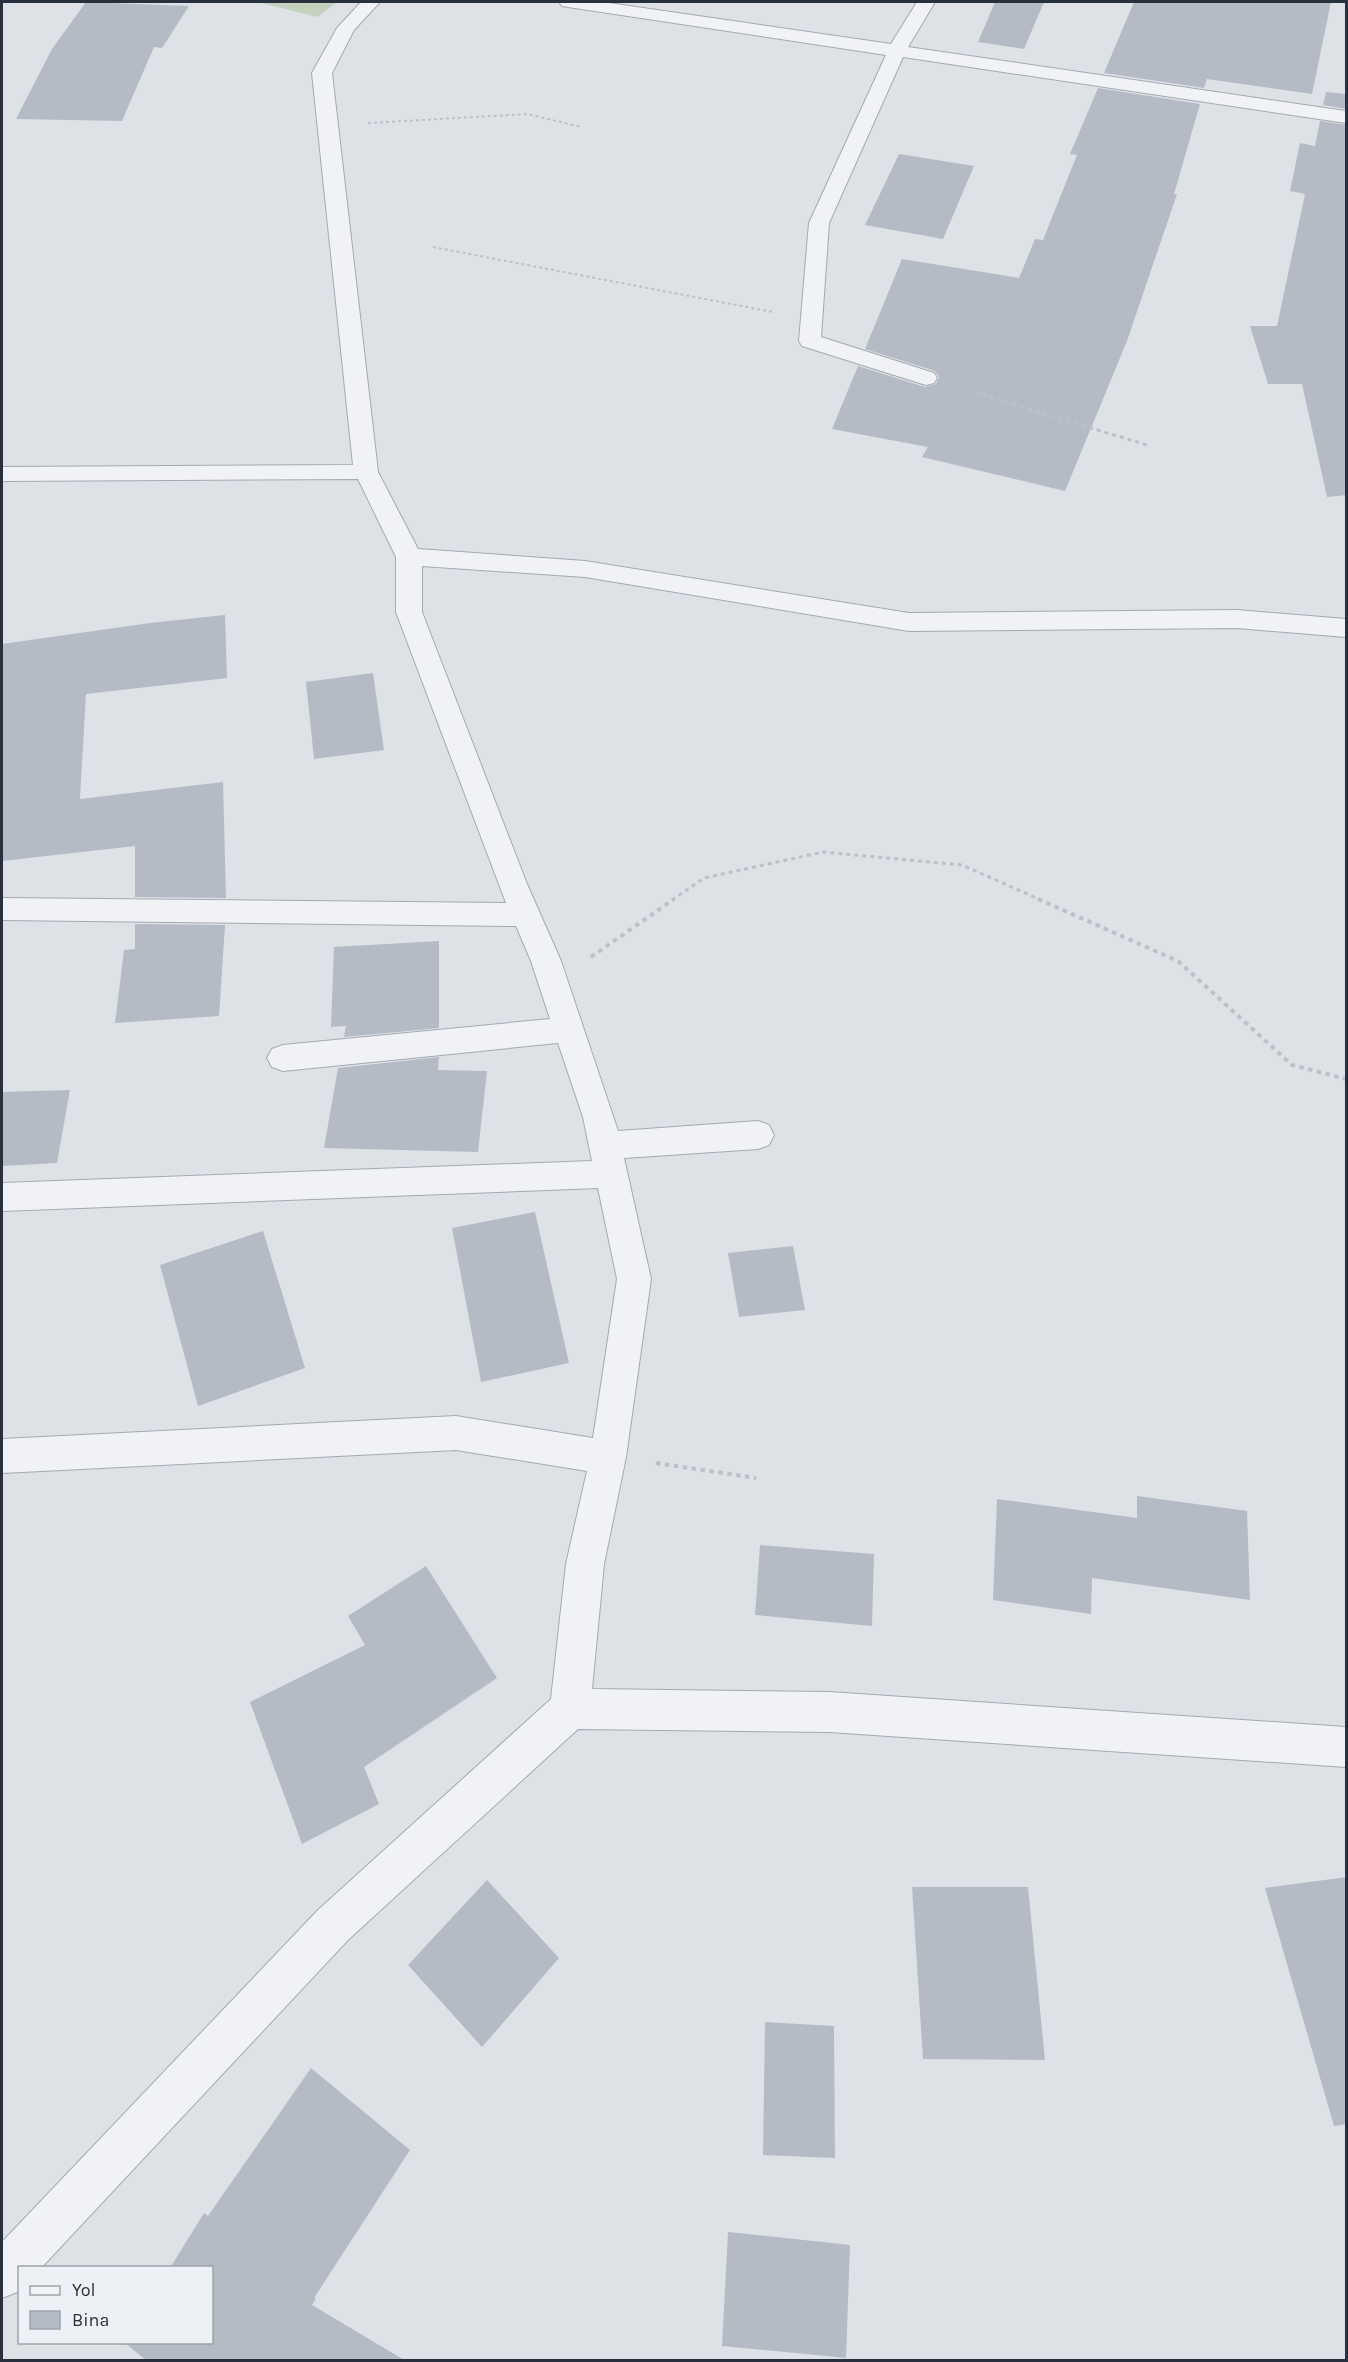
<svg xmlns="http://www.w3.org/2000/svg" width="1348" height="2362" viewBox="0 0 1348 2362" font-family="Karla,sans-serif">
  <rect width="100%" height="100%" fill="#dee2e7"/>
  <path fill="#c4d1bf" d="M 257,2 L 337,2 L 318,17 Z"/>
  <path fill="#b5bbc4" d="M 86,2 L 189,6 L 162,48 L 154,47 L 122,121 L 16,119 L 52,49 Z
    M 995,2 L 1044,2 L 1024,49 L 978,42 Z
    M 1134,2 L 1331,2 L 1312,94 L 1207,79 L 1204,88 L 1104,73 Z
    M 1098,88 L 1200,104 L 1174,194 L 1177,194 L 1127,341 L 1065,491 L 922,457 L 928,447 L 832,429 L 858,366 L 925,387 L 936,384 L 939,377 L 935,371 L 865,349 L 902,259 L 1019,278 L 1035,239 L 1043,240 L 1077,155 L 1070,154 Z
    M 1326,92 L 1347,94 L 1347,109 L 1323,105 Z
    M 1320,121 L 1347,125 L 1347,495 L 1327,497 L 1302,384 L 1268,384 L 1250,326 L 1277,326 L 1305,194 L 1290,191 L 1300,143 L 1315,146 Z
    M 899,154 L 974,166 L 943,239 L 865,225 Z
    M 225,615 L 227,678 L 86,694 L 80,799 L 223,782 L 226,898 L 135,897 L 135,846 L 2,861 L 2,644 L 150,623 Z
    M 373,673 L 384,750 L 314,759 L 306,682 Z
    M 135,924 L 225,925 L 219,1016 L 115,1023 L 124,950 L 135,949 Z
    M 439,941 L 439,1028 L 344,1037 L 346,1026 L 331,1027 L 334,947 Z
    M 439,1057 L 438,1070 L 487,1071 L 478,1152 L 324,1148 L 338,1068 Z
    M 70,1090 L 57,1163 L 2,1166 L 2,1092 Z
    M 535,1212 L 569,1363 L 481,1382 L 452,1228 Z
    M 263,1231 L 305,1368 L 198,1406 L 160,1265 Z
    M 793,1246 L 805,1310 L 739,1317 L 728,1253 Z
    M 1137,1496 L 1247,1511 L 1250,1600 L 1092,1578 L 1091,1614 L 993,1600 L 997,1499 L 1137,1518 Z
    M 760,1545 L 874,1554 L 872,1626 L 755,1615 Z
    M 426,1566 L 497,1678 L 364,1767 L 379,1804 L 302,1844 L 250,1702 L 365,1645 L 348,1616 Z
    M 1347,1877 L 1347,2124 L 1334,2126 L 1265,1888 Z
    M 487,1880 L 559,1958 L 482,2047 L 408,1965 Z
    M 912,1887 L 1028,1887 L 1045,2060 L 923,2059 Z
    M 765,2022 L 834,2026 L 835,2158 L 763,2155 Z
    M 311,2068 L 410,2150 L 314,2298 L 316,2299 L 312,2305 L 406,2361 L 147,2361 L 125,2343 L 212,2343 L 212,2268 L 170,2268 L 204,2213 L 208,2216 Z
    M 728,2232 L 850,2245 L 846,2358 L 722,2346 Z"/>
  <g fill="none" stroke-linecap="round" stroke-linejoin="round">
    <g stroke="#a4a9b1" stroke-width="2">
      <path id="minor" d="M 361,2 L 380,2 L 354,30 L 332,73 L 378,472 L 418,549 L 585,561 L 909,613 L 1237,610 L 1346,619 L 1346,637 L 1237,628 L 909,631 L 585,577 L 422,566 L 422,612 L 527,884 L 561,961 L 618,1131 L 758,1121 L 769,1125 L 774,1135 L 769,1145 L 758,1149 L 624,1158 L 651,1279 L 626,1457 L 604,1564 L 592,1689 L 829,1692 L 1346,1727 L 1346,1767 L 829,1732 L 578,1729 L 348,1940 L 41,2268 L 20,2268 L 20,2291 L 2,2298 L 2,2242 L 318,1910 L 551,1699 L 566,1564 L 587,1471 L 456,1450 L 2,1473 L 2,1439 L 456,1416 L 593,1438 L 617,1279 L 598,1188 L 2,1211 L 2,1183 L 592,1161 L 583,1117 L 558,1043 L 283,1071 L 272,1067 L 267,1058 L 272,1049 L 283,1045 L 550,1019 L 531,961 L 516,926 L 2,920 L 2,898 L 506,903 L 396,612 L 396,557 L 358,479 L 2,481 L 2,467 L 353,465 L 312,73 L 337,28 Z
        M 559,2 L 602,2 L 891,44 L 917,2 L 935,2 L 908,47 L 1346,111 L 1346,123 L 903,57 L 829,223 L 821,337 L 934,373 L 937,378 L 934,383 L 926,385 L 802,346 L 799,341 L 809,223 L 886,55 L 568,7 L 562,6 Z"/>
    </g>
    <path stroke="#bdc0c6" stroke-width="2" stroke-dasharray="3 3" stroke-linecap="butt" d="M 368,123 L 528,114 L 581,127
      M 433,247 L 773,312
      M 961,388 L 987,396"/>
    <path stroke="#bdc0c6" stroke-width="3" stroke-dasharray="4 4" stroke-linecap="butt" d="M 982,395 L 1147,445
      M 672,900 L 704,878 L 823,852 L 962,865 L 1041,900"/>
    <path stroke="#bdc0c6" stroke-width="4" stroke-dasharray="4.5 4.5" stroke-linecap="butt" d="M 1038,899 L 1178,961 L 1292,1065 L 1346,1079
      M 591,957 L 674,899
      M 656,1463 L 756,1478"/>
    <use href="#minor" fill="#f1f2f6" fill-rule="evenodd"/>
  </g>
  <rect width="1348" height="2362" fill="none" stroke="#28303d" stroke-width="6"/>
  <rect x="18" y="2266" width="195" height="78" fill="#edf1f5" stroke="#9ea4ab" stroke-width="1.5"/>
  <rect x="30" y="2286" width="30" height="9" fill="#f1f2f6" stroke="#9ea4ab" stroke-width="1.5"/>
  <text x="72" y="2296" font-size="18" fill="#28303d">Yol</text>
  <rect x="30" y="2311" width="30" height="18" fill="#b5bbc4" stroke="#9ea4ab" stroke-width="1.5"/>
  <text x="72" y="2326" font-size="18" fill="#28303d">Bina</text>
</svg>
